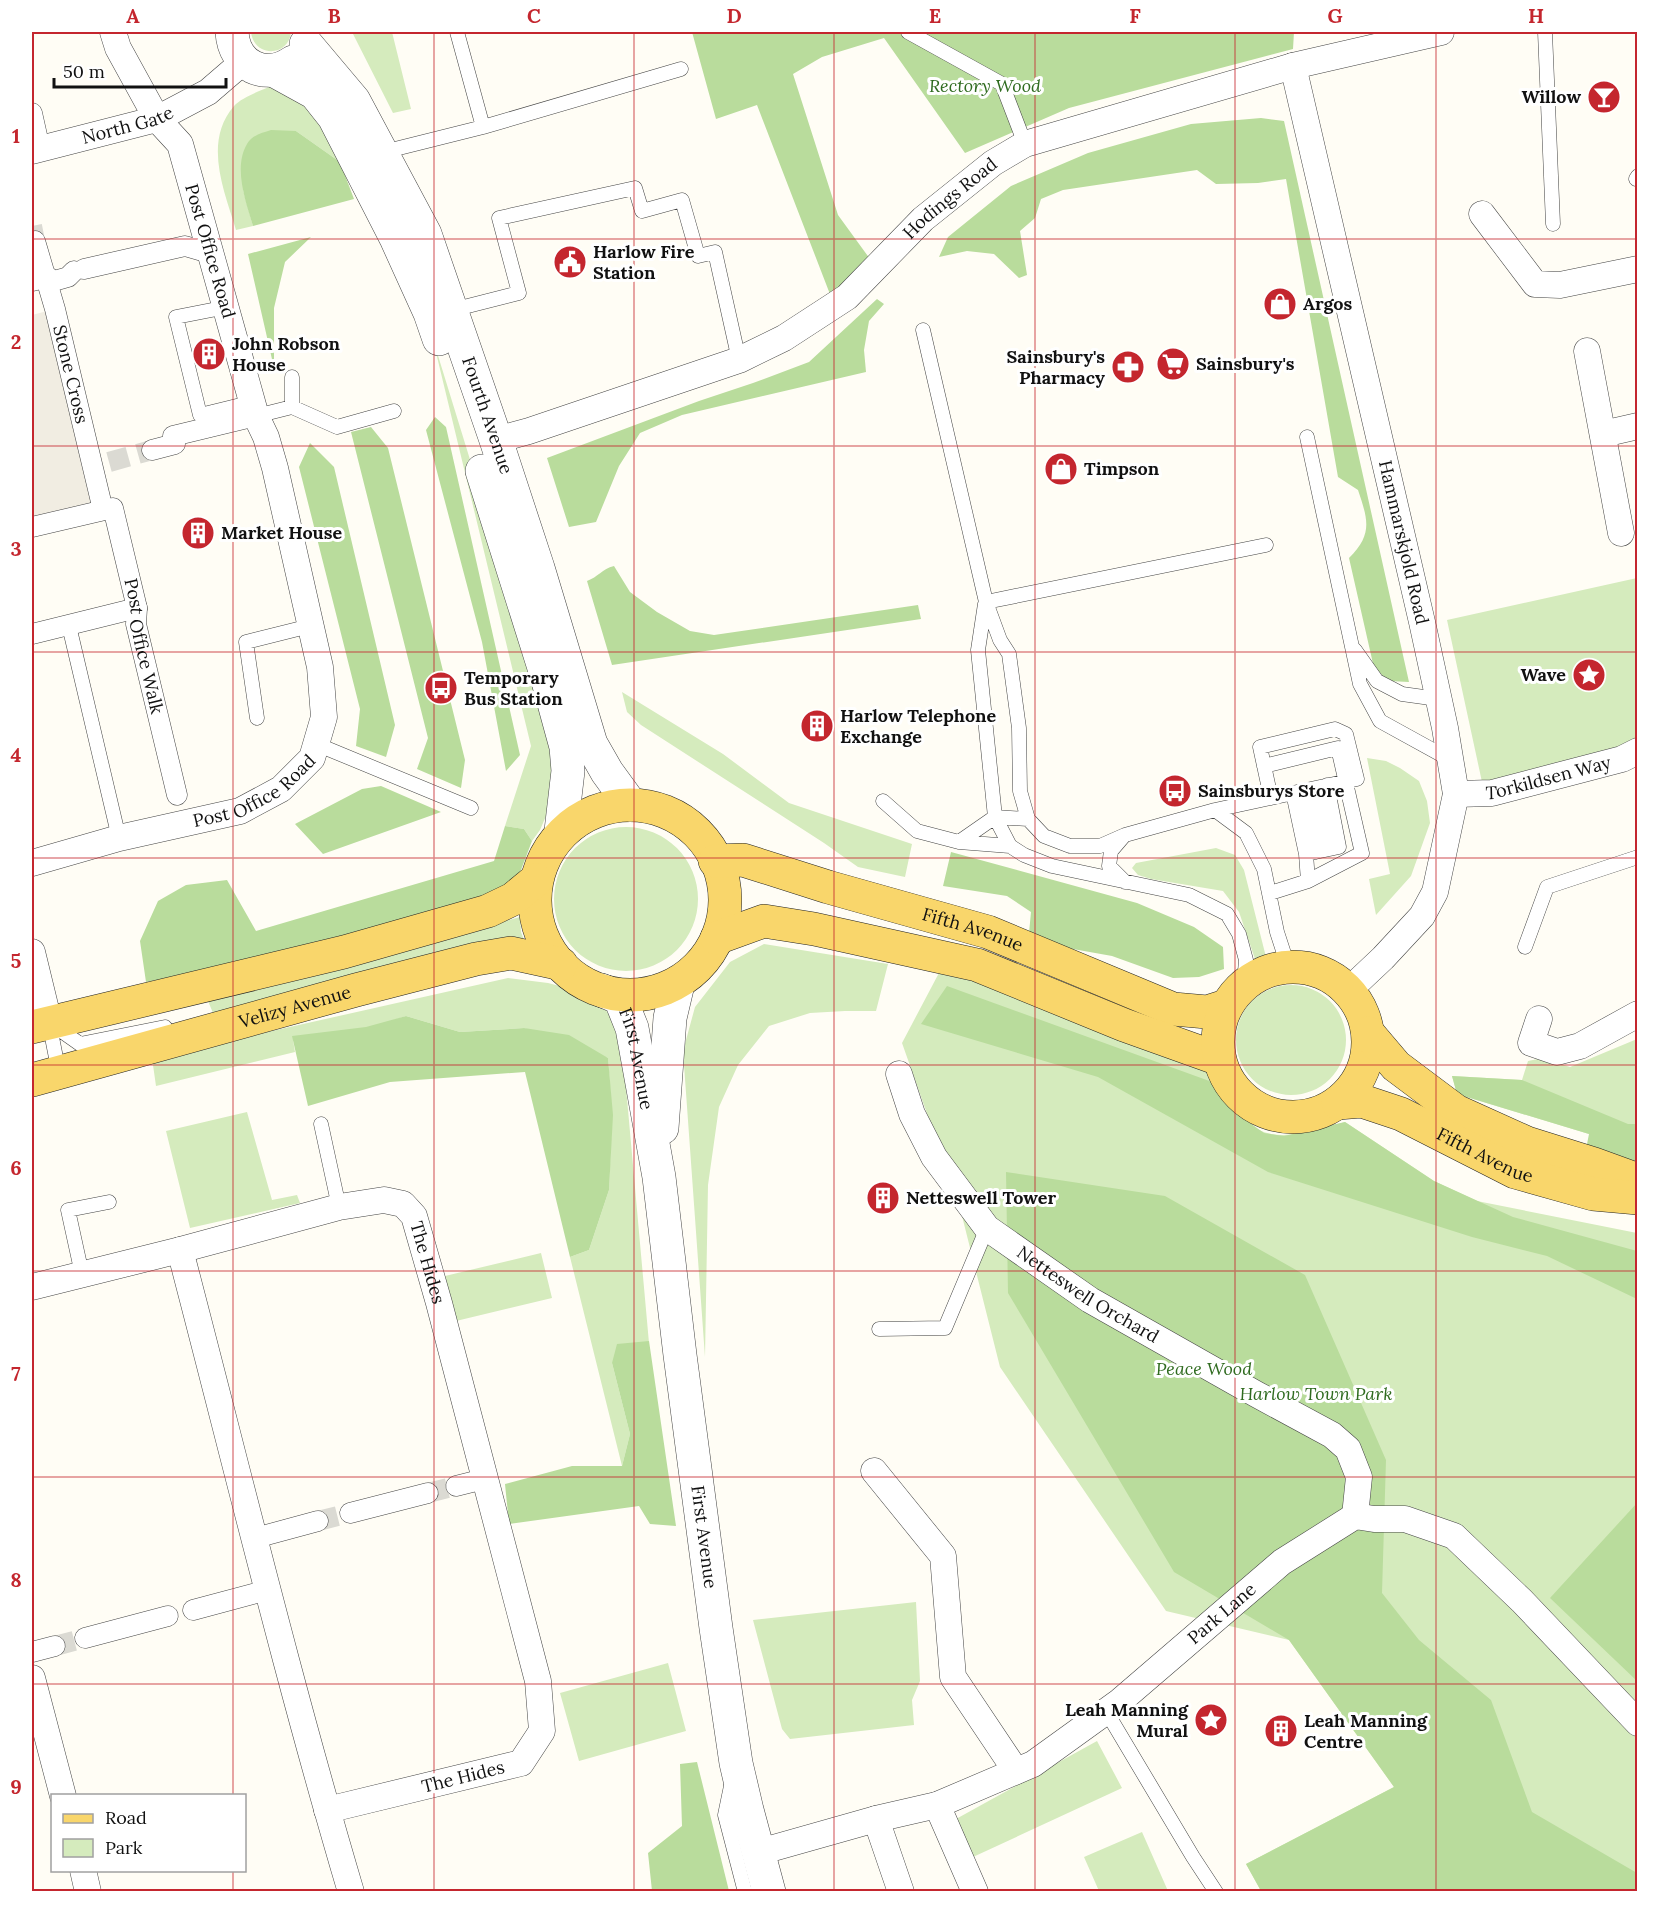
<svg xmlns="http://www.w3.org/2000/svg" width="1669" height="1923" viewBox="0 0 1669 1923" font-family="Lora,serif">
  <rect width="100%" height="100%" fill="#fffdf5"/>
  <path fill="#d5ebbd" d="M 251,32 L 291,32 C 289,57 254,58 251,32 Z
    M 352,32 L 392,32 L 411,109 L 393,113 Z
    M 271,86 L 289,96 L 313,112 L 340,162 L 296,131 L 243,190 L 253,226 L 236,230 C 224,190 203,142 234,106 C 242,97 260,91 271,86 Z
    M 432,336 L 555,736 L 555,795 L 540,830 L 532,841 L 524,829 L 505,826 L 531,746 Z
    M 1637,578 L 1637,745 L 1482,782 L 1447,620 Z
    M 622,692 L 723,754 L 789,803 L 912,844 L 905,877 L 858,867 L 824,843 L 641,725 L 627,712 Z
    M 1367,758 L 1386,761 L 1400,768 L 1419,781 L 1427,801 L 1430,823 L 1411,876 L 1376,915 L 1369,879 L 1390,874 Z
    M554 899a72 72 0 1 1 144 0a72 72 0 1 1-144 0Z
    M 1216,848 L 1235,855 L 1244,870 L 1266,957 L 1255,959 L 1239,912 L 1223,891 L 1151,879 L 1138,875 L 1132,868 L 1136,863 Z
    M 520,917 L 521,932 L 527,948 L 213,1013 L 208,1001 Z
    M 764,944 L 888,964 L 876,1011 L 845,1011 L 810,1013 L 769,1026 L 738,1065 L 719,1107 L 708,1185 L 705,1357 L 683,1051 L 695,1007 L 730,962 Z
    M 940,971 L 1124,1025 L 1219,1059 C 1224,1071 1238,1112 1244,1119 C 1271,1148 1312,1130 1345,1122 L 1434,1181 L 1477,1201 L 1637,1233 L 1637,1891 L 1261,1891 L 1246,1864 L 1394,1787 L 1289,1640 L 1166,1611 L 1000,1367 L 959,1204 L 902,1043 Z
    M 508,978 L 548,983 L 575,990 L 604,1007 L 621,1032 L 649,1343 L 612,1363 L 630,1434 L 622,1466 L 570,1257 L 589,1250 L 609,1190 L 612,1115 L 608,1058 L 524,1028 L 460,1032 L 406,1016 L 367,1029 L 293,1040 L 295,1052 L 156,1086 L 152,1058 Z
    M1236 1040a55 55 0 1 1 110 0a55 55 0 1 1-110 0Z
    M 1637,1039 L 1637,1162 L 1589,1134 L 1457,1094 L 1452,1076 L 1522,1080 L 1528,1061 L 1543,1058 L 1570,1067 Z
    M 247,1112 L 272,1200 L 297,1195 L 300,1203 L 190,1228 L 166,1131 Z
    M 541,1253 L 552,1298 L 456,1321 L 445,1276 Z
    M 916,1602 L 920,1681 L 912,1700 L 914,1725 L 790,1739 L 782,1729 L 753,1620 Z
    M 668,1663 L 686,1731 L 579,1761 L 560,1693 Z
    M 1097,1741 L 1122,1788 L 973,1857 L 956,1819 Z
    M 1142,1832 L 1168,1891 L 1099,1891 L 1084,1857 Z"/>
  <path fill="#b9dc9c" d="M 692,32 L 1294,32 L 1293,49 L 1069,108 L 965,153 L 884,38 L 822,57 L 793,74 L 838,215 L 870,259 L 833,302 L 757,105 L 716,119 Z
    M 1261,118 L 1284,121 L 1409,682 L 1389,681 L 1374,668 L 1349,558 C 1373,534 1368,520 1358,490 L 1338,477 L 1286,179 L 1258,183 L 1216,184 L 1197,170 L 1063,190 L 1041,199 L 1035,218 L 1020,231 L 1027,275 L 1019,278 L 994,254 L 967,251 L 939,257 L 948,237 L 1011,186 L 1088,153 L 1191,124 Z
    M 271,130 L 296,131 L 340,162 L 354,199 L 253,226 C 246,202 233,168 247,144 C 252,135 262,133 271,130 Z
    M 311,237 L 285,262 L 274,308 L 274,368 L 248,254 Z
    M 877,299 L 884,304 L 869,321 L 864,350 L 866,372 L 682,415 L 640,433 L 619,466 L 596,522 L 569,527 L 547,458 L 699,401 L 753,383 L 809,362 Z
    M 435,417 L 446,427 L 520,755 L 506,771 L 482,642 L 426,430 Z
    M 371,427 L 388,448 L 465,760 L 461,788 L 417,769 L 428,738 L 351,432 Z
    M 310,443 L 334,467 L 395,725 L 386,757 L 356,746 L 360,709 L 299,467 Z
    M 614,566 L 630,592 L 657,612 L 690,631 L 714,635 L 918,605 L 921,619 L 612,665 L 587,581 C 598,577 602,569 614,566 Z
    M 381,786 L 441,812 L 323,854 L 295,824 L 362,789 Z
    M 505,826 L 524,829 L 532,841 L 516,883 L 495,904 L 272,959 L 146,982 L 140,941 L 158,901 L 186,885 L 227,880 L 256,931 L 494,861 Z
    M 951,852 L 1137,903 L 1194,927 L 1223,947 L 1224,969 L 1199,977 L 1173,978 L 1112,956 L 1045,944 L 1029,933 L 1031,912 L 1007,896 L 943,886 Z
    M 947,986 L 1237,1091 L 1243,1118 L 1264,1133 L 1284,1136 L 1345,1122 L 1434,1181 L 1513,1217 L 1637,1251 L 1637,1299 L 1547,1256 L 1472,1237 L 1268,1172 L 1098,1077 L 921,1024 Z
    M 406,1016 L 460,1032 L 524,1028 L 569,1035 L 608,1058 L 613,1115 L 609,1190 L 589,1250 L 570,1257 L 525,1072 L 390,1082 L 308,1106 L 292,1036 L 366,1027 Z
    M 1452,1076 L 1522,1080 L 1628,1124 L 1637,1124 L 1637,1162 L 1585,1154 L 1589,1134 L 1457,1094 Z
    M 1006,1172 L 1165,1196 L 1305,1275 L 1386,1460 L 1382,1593 L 1419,1640 L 1491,1700 L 1532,1812 L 1637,1873 L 1637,1891 L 1261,1891 L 1246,1864 L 1394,1787 L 1289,1640 L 1174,1572 L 1008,1293 Z
    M 649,1341 L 676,1526 L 650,1524 L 639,1506 L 509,1524 L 505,1484 L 572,1466 L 622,1466 L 630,1434 L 612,1363 L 617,1344 Z
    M 1637,1503 L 1637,1681 L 1550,1598 Z
    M 697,1762 L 729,1891 L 652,1891 L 648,1853 L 682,1826 L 680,1764 Z"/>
  <path fill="#f1ede2" d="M 55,309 L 103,510 L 32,527 L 32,315 Z"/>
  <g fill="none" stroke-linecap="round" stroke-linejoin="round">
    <path stroke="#dbdad3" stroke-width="20" stroke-dasharray="20 10" stroke-linecap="butt" d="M 32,226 L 35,241
      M 109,462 L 152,450
      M 428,1493 L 456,1486
      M 318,1521 L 350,1513
      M 55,1646 L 85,1638"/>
    <g stroke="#444" stroke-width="15">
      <path id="service" d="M 457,32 L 483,127 L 681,69
        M 908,32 L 1002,84 L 1025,144
        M 1545,32 L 1553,224
        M 383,152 L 483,127
        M 1636,179 L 1638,176
        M 227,307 L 176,317 L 200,415 L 253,402
        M 452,310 L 519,293 L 499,218 L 635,188 L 642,211 L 682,200 L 698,256 L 715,252 L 739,360
        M 923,330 L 986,602 L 1000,640 L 1009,654 L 1019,728 L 1020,791 L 1028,819 L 1044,836 L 1070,846 L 1100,846 L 1125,835 L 1215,810 L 1246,833 L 1264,869 L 1277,932 L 1288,966
        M 292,377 L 292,407
        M 256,416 L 292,407 L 337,427 L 394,411
        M 1307,437 L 1360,684 L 1380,721 L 1449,759
        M 986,602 L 1266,545
        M 985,604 L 978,650 L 995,817 L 1010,846
        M 70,630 L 119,838
        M 1355,650 L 1377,681 L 1402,694 L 1438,699
        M 257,718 L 246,642 L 310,626
        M 316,744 L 471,808
        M 1264,766 L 1338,748 L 1362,853 L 1308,881
        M 1316,788 L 1327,849
        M 1303,791 L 1316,852
        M 1293,793 L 1306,854
        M 883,801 L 917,831 L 959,842 L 1010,846 L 1024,855 L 1052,866 L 1189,895 L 1227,914 L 1239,934 L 1246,960 L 1244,984
        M 1215,810 L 1357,779 L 1346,734 L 1335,729 L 1260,747 L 1271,798
        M 1123,837 L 1111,851 L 1109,866 L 1125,882
        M 959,842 L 995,817 L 1028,819
        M 1270,893 L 1308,881 L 1306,854 L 1339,847 L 1327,785
        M 1525,947 L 1547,887 L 1638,857
        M 49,1022 L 59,1073
        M 53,1025 L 80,1044 L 165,1027
        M 321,1124 L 339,1207
        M 82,1274 L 68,1210 L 109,1202
        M 879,1329 L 945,1328 L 987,1228
        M 1106,1711 L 1193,1857 L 1216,1892
        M 731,1786 L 725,1815 L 745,1892"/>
    </g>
    <g stroke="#444" stroke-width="21">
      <g id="pedestrian">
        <path d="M 32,113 L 40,149"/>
        <path id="s1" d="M 35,241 L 55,309 L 103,510"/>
        <path d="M 84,269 L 185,246 L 209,253"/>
        <path d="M 32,281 L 48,277 L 54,281 L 68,277 L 74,271"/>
        <path d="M 152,450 L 175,444 L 173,436 L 256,416"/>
        <path id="s2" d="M 32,527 L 113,508 L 137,608 L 136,624 L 177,795"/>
        <path d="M 32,634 L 137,608"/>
        <path d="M 456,1486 L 484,1479"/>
        <path d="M 350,1513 L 428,1493"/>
        <path d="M 255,1538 L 318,1521"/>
        <path d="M 193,1610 L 268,1590"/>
        <path d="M 85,1638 L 168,1616"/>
        <path d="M 32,1652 L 55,1646"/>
      </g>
    </g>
    <g stroke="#444" stroke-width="27">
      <g id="minor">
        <path id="s3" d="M 1293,66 L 1422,622 L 1445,728 L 1456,794 L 1435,892 L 1422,916 L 1383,958 L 1349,990"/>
        <path id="s4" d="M 32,151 L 157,119 L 208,92 L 244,61"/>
        <path d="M 1482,214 L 1535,284 L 1560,285 L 1638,269"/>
        <path d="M 1587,351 L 1621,533"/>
        <path d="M 1603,434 L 1638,426"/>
        <path id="s5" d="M 496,440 L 529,431 L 739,360 L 784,338 L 847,297 L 923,219 L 993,163 L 1025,144 L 1293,66 L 1441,32"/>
        <path id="s6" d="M 1456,794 L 1492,793 L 1622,759 L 1638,751"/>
        <path id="s7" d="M 32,863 L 119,838 L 240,811 L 281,789 L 312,758 L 324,717 L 320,667 L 275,468 L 266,437 L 256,416 L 180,144 L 157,119 L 118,48 L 113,32"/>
        <path d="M 32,952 L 49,1022"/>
        <path d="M 1539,1019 L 1531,1043 L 1557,1052 L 1580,1046 L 1638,1014"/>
        <path id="s8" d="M 899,1074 L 912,1114 L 934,1157 L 987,1228 L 1090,1300 L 1256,1394 L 1332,1435 L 1348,1449 L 1359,1477 L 1355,1516"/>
        <path d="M 180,1250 C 236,1464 288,1680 351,1892"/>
        <path id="s9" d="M 32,1287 L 180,1250 L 339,1207 L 384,1200 L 403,1204 L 414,1216 L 439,1303 L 538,1681 L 542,1731 L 521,1763 L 327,1810"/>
        <path d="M 874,1471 L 943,1556 L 953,1677 L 1016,1771"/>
        <path d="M 32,1678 L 63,1796"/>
        <path d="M 937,1805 L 975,1892"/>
        <path d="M 876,1819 L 901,1892"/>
        <path id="s10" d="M 759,1852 L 876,1819 L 937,1805 L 1033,1764 L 1119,1702 L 1282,1562 L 1355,1516 L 1374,1519 L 1405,1519 L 1454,1536 L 1522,1601 L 1638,1723"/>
        <path d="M 83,1870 L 88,1892"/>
      </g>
    </g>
    <g stroke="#444" stroke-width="34">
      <g id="tertiary">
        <path d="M 232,32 C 234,66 265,81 293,62"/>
        <path id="s11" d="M 306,44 L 354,101 L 425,234 L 496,440 L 538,568 L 591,744 L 607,772 L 631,805"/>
        <path d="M 275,71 L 315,93 L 334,117 L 396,238 L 430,313 L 439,339"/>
        <path d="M 482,471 L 546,674 L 566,747 L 568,771 L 561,831"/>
        <path id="s12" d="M 601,990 L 620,998 L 632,1028 L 659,1177 L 680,1355 L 716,1628 L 736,1763 L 747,1810 L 769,1892"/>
        <path d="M 662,1128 L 670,1018 L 678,984"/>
      </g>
    </g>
    <g stroke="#222" stroke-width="34">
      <g id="primary">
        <circle cx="630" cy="900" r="95"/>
        <path id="s13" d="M 715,861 L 743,860 L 828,887 L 988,932 L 1173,1009 L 1207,1012 L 1226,1006"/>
        <path d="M 717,938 L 764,921 L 814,929 L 977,965 L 1124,1025 L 1219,1059"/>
        <circle cx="1293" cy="1042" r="75"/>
        <path d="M 32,1027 L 344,952 L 488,911 L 513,899 L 536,880"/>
        <path d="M 1368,1033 L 1396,1066 L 1456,1111 L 1527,1143 L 1594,1164 L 1638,1180"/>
        <path id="s14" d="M 32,1080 L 356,990 L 476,959 L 511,953 L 561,964"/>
        <path id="s15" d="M 1338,1103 L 1362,1101 L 1401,1114 L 1515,1172 L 1593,1194 L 1638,1198"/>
      </g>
    </g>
    <use href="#service" stroke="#fff" stroke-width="14"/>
    <use href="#pedestrian" stroke="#fff" stroke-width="20"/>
    <use href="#minor" stroke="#fff" stroke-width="26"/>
    <use href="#tertiary" stroke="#fff" stroke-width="33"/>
    <use href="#primary" stroke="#f9d66b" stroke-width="33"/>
  </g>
  <path fill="none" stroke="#c4262e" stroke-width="1.5" stroke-opacity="0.55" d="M 233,32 L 233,1796M 434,32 L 434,1892M 634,32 L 634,1892M 834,32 L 834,1892M 1035,32 L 1035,1892M 1235,32 L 1235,1892M 1436,32 L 1436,1892M 32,239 L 1638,239M 32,446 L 1638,446M 32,652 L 1638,652M 32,858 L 1638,858M 32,1065 L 1638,1065M 32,1271 L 1638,1271M 32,1477 L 1638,1477M 32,1684 L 1638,1684M 233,1870 L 233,1892"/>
  <defs>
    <g id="bar-disc" transform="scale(1.725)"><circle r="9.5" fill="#c4262e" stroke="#fff"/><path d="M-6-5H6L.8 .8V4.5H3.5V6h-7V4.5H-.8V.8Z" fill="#fff"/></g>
    <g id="civic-disc" transform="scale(1.725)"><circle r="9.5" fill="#c4262e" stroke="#fff"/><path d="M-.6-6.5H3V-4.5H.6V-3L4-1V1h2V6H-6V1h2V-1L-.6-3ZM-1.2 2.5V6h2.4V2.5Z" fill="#fff"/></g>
    <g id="shop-disc" transform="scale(1.725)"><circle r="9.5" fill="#c4262e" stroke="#fff"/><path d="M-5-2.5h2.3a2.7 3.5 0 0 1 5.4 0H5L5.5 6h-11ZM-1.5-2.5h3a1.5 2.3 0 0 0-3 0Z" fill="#fff"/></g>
    <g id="building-disc" transform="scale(1.725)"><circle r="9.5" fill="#c4262e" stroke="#fff"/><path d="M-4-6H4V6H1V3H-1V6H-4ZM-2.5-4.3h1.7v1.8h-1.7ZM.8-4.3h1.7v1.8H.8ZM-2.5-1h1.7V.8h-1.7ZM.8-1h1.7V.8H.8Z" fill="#fff"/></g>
    <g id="supermarket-disc" transform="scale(1.725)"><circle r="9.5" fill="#c4262e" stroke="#fff"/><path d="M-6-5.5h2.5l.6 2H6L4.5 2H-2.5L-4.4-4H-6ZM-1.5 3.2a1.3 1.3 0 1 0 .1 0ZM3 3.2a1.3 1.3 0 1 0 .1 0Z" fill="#fff"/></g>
    <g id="pharmacy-disc" transform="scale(1.725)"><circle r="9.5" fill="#c4262e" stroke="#fff"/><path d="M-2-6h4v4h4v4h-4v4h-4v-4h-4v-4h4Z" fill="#fff"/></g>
    <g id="sight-disc" transform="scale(1.725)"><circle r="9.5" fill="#c4262e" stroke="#fff"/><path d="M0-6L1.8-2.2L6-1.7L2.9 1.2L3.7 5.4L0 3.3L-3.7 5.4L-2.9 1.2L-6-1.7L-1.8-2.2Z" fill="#fff"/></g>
    <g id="bus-disc" transform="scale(1.725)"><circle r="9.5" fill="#c4262e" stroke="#fff"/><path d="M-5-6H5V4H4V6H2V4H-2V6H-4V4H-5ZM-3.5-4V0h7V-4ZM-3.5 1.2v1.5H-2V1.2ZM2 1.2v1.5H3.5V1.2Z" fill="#fff"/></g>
  </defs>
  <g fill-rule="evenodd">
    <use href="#bar-disc" x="1604" y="97"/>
    <use href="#civic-disc" x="570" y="262"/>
    <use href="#shop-disc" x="1280" y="304"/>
    <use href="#building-disc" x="209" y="354"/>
    <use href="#supermarket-disc" x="1173" y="364"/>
    <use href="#pharmacy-disc" x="1128" y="367"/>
    <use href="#shop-disc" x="1061" y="469"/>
    <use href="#building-disc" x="198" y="533"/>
    <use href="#sight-disc" x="1589" y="675"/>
    <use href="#bus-disc" x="441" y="688"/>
    <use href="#building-disc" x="817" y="726"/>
    <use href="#bus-disc" x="1175" y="791"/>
    <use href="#building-disc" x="883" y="1198"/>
    <use href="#sight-disc" x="1211" y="1720"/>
    <use href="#building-disc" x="1281" y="1731"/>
  </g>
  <g text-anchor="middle" stroke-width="6" stroke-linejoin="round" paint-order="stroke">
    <g font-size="18" font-style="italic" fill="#2f6b1f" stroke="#fff">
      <text x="985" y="92">Rectory Wood</text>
      <text x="1204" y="1375">Peace Wood</text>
      <text x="1316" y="1400">Harlow Town Park</text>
    </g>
    <g font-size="18" font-weight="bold" fill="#111" stroke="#fff" text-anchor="start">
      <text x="1581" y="103" text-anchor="end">Willow</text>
      <text x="593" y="258">Harlow Fire<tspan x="593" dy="21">Station</tspan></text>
      <text x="1303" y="310">Argos</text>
      <text x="232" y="350">John Robson<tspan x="232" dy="21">House</tspan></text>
      <text x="1105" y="363" text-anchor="end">Sainsbury's<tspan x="1105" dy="21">Pharmacy</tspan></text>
      <text x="1196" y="370">Sainsbury's</text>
      <text x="1084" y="475">Timpson</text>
      <text x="221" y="539">Market House</text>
      <text x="1566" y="681" text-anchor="end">Wave</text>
      <text x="464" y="684">Temporary<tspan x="464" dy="21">Bus Station</tspan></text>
      <text x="840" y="722">Harlow Telephone<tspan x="840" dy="21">Exchange</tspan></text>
      <text x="1198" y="797">Sainsburys Store</text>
      <text x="906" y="1204">Netteswell Tower</text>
      <text x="1188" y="1716" text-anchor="end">Leah Manning<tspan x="1188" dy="21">Mural</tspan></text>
      <text x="1304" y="1727">Leah Manning<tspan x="1304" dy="21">Centre</tspan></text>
    </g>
    <g font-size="18" fill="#111" stroke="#fff">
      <text dy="6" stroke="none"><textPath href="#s4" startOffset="99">North Gate</textPath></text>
      <text dy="6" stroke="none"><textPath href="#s5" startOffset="524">Hodings Road</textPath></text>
      <text transform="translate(210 251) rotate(74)" y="6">Post Office Road</text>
      <text dy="6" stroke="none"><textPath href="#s1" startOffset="138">Stone Cross</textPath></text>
      <text dy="6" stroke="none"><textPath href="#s11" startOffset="417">Fourth Avenue</textPath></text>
      <text dy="6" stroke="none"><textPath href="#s3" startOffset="489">Hammarskjold Road</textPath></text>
      <text dy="6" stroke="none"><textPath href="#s2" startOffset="225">Post Office Walk</textPath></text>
      <text dy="6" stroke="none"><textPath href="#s6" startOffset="94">Torkildsen Way</textPath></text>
      <text dy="6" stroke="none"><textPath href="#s7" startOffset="236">Post Office Road</textPath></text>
      <text dy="6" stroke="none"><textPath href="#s13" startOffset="268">Fifth Avenue</textPath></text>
      <text dy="6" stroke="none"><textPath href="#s14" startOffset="273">Velizy Avenue</textPath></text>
      <text dy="6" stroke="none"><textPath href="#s12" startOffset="84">First Avenue</textPath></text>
      <text dy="6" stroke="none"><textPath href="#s15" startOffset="159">Fifth Avenue</textPath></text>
      <text dy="6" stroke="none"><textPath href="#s9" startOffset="447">The Hides</textPath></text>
      <text dy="6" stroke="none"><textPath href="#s8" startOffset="300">Netteswell Orchard</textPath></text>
      <text dy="6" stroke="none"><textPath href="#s12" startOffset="567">First Avenue</textPath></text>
      <text dy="6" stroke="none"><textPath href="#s10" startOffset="530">Park Lane</textPath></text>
      <text transform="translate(463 1777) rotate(-14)" y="6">The Hides</text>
    </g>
  </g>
  <rect width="1669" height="1923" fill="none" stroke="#ffffff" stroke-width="66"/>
  <rect x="51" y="1794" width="195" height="78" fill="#ffffff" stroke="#a0a0a0" stroke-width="1.5"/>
  <rect x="63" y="1814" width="30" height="9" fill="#f9d66b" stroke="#a0a0a0" stroke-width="1.5"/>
  <text x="105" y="1824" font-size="18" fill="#111111">Road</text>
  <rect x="63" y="1839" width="30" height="18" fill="#d5ebbd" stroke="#a0a0a0" stroke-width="1.5"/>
  <text x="105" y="1854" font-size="18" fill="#111111">Park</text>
  <path d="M54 78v9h172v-9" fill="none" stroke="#111111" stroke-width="3"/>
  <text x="63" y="78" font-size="18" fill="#111111" stroke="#ffffff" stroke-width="4.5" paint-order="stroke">50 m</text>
  <rect x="33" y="33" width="1603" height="1857" fill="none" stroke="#c4262e" stroke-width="2"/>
  <g font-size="20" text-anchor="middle" font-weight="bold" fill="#c4262e">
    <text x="133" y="23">A</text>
    <text x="334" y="23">B</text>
    <text x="534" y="23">C</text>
    <text x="734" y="23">D</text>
    <text x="935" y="23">E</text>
    <text x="1135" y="23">F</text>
    <text x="1335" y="23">G</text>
    <text x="1536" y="23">H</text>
    <text x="16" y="143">1</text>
    <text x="16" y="349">2</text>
    <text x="16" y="556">3</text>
    <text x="16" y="762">4</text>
    <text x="16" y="968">5</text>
    <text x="16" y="1175">6</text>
    <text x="16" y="1381">7</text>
    <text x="16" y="1587">8</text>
    <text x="16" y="1794">9</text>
  </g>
</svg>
